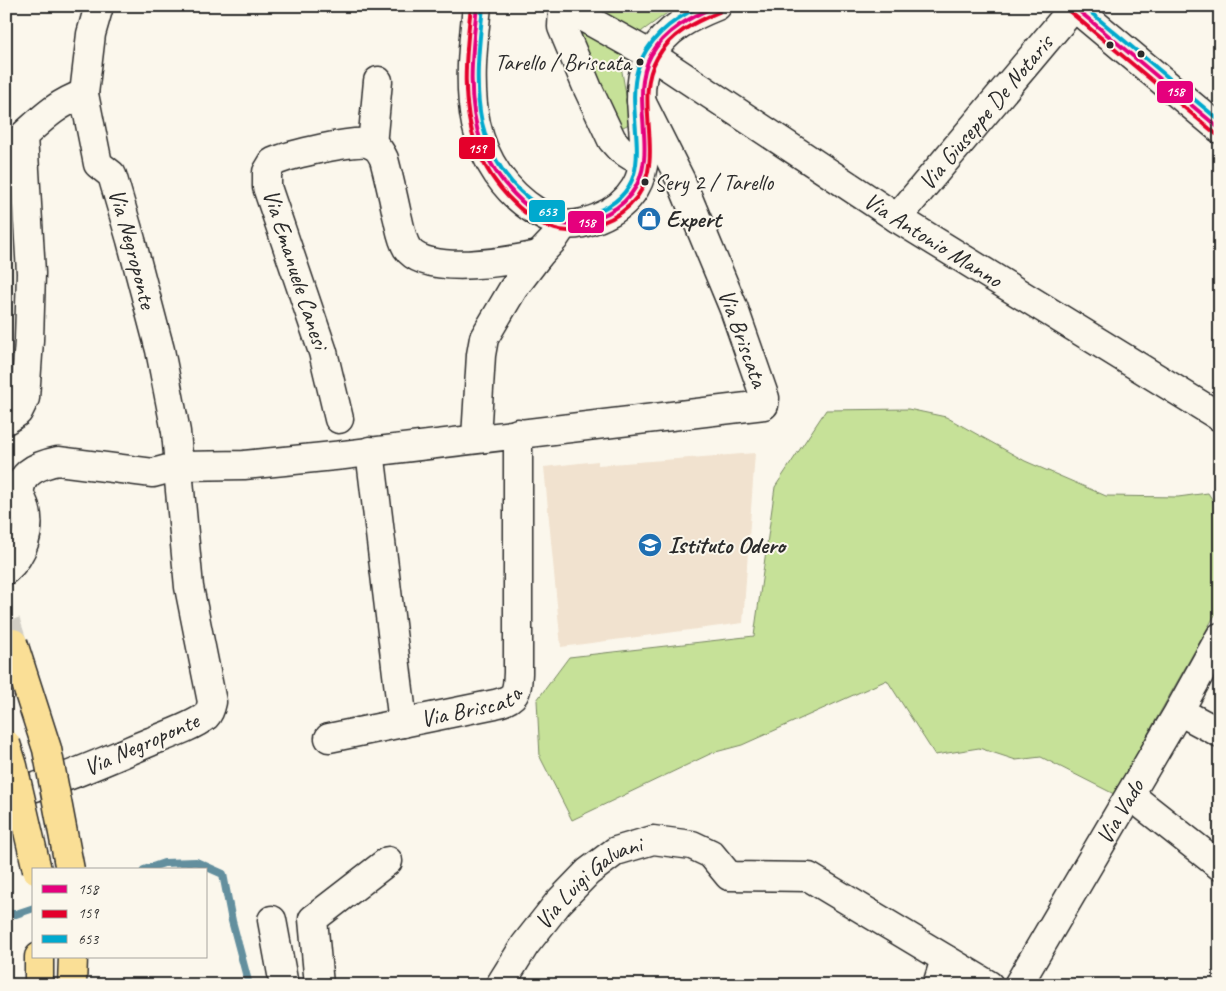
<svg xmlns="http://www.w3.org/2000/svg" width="1226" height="991" viewBox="0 0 1226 991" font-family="Caveat,sans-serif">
  <rect width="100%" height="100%" fill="#fbf7ec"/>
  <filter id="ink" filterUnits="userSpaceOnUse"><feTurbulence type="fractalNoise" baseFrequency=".02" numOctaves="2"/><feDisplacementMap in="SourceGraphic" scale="10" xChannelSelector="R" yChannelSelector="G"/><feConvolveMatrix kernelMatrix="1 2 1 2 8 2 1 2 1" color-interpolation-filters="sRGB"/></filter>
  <g filter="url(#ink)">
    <path fill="#f1e2cf" d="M 755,453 L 743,623 L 561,647 L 544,467 L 598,461 L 598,465 Z"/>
    <path fill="#c6e198" stroke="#788662" d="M 585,6 L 677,6 L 642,31 L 621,66 L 631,123 L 617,130 L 577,32 Z
      M 908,409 L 946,417 L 1025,461 L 1106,496 L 1178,497 L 1208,493 L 1220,511 L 1220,606 L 1114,794 L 1041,757 L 1016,760 L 979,748 L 935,755 L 887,680 L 742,745 L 712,753 L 572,820 L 540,757 L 537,700 L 569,657 L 754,636 L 775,487 L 826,410 Z"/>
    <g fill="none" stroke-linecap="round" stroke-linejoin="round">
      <path stroke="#638f9e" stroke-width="8" d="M 144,870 L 164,863 L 196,862 L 223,874 L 232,921 L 249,985
        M 6,914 L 16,914 L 34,908"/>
      <path stroke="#d1cec5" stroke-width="28" stroke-dasharray="28 14" stroke-linecap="butt" d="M 6,622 L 13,643"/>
      <g stroke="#2b2b2b" stroke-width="31">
        <g id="minor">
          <path id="s1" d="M 99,6 L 91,34 L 84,94 L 98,164 L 112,175 L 131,240 L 160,350 L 176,432 L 179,466 L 244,465 L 344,455 L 764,405 L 765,398 L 734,309 L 681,181 L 641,101"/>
          <path d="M 477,6 C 473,44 468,86 476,124 C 484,160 505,192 537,212 C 545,217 555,222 564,224 C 576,226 587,222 598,218 C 613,212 626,203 635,188 C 659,148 626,95 651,55 C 667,28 690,17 717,6"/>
          <path id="s2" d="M 563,6 L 651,55 L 897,218 L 1220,417"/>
          <path d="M 563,6 L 562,27 L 588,89 L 612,140 L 620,149 L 631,156 L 644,160"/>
          <path d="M 1073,6 L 1220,129"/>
          <path d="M 372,145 L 378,81"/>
          <path id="s3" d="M 897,218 L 1074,7"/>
          <path d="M 339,419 L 323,352 L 267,187 L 267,172 L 273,162 C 289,155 357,138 372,144 C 378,147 381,153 384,159 C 389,178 393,196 397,215 C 400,226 401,238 407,248 C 426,277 510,261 539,255"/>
          <path d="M 6,420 L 18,412 L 25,398 L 29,340 L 31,273 L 23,136 C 44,117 58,103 84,94"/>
          <path d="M 476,438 L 481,355 L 484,338 L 513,289 L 539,255 L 554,239 L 564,224"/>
          <path d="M 370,451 L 403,723"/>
          <path d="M 6,570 C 23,555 32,530 25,507 C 23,501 19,496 20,489 C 22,471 43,464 58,461 L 153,473 L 179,466 L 179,480 L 189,587 L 212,702 C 211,707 210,712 206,716 C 194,726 165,736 150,742 C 102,762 57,783 6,795"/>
          <path d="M 1179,711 L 1220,733"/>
          <path id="s4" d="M 329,738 L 495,704 C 516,699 517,693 518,673 L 518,433"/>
          <path d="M 1130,795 L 1220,866"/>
          <path d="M 272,920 L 284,985"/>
          <path d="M 319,985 L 313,919 L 388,861"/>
          <path id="s5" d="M 500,985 L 525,945 L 558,903 L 588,872 L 616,851 L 653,840 L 692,845 L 711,854 L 729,876 L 809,877 L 989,985"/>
          <path d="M 937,985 L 945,959"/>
          <path id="s6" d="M 1018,985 L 1179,711 L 1220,637"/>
        </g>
      </g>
      <g stroke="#2b2b2b" stroke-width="31">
        <path id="motorway" d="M 39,985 L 39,957
          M 72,985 L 73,957"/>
      </g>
      <use href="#minor" stroke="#fbf7ec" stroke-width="28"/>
      <use href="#motorway" stroke="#fadf96" stroke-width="28"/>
      <g stroke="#2b2b2b" stroke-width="31" stroke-linecap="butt">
        <path id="motorway-bridge" d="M 13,643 L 47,749 L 70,870
          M 6,744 L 13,766 L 37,870"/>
      </g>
      <use href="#motorway-bridge" stroke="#fadf96" stroke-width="28"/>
      <g stroke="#fbf7ec" stroke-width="8">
        <path id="bus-1" d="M 477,6 C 472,52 466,101 482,145 C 495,178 528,217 564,224 C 575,226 587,222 597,218 C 610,213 622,206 631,194 C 662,154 627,99 651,55 C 665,30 691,17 716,6
          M 1073,6 L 1220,129"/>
      </g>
      <g stroke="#fbf7ec" stroke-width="8">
        <path id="bus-2" d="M 471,6 C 466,53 460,103 477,148 C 490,182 529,229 568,231 C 579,231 591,228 601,223 C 615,218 628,209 637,197 C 667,155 632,101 657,58 C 670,34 695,22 719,12
          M 1069,11 L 1216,134"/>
      </g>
      <g stroke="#fbf7ec" stroke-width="8">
        <path id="bus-3" d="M 1083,6 L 1220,121
          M 483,7 C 479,45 474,85 482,123 C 490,158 511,189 542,208 C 560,219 576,220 596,212 C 665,185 622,120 638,68 C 648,38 673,19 701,6"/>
      </g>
      <use href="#bus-1" stroke="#e5007d" stroke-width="4"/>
      <use href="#bus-2" stroke="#e4002b" stroke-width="4"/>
      <use href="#bus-3" stroke="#00a9ce" stroke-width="4"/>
    </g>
  </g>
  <defs>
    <g id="shop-disc" transform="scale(1.25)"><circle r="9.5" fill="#1f6fb2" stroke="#fbf7ec"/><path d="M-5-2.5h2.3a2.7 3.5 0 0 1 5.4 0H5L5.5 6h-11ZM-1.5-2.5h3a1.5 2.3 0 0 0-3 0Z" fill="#fff"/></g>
    <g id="school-disc" transform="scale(1.25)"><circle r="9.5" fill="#1f6fb2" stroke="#fbf7ec"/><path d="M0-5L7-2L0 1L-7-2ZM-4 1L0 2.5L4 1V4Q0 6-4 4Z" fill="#fff"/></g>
  </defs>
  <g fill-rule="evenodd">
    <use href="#shop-disc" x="649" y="219"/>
    <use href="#school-disc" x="650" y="545"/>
  </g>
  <g fill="#2b2b2b" stroke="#fbf7ec" stroke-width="2">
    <circle cx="1110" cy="45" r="4.5"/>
    <circle cx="1141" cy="54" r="4.5"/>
    <circle cx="640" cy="62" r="4.5"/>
    <circle cx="645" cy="182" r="4.5"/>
  </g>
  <g text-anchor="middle" stroke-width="4" stroke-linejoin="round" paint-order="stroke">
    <g font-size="23" fill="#2b2b2b" stroke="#fbf7ec" text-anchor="end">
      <text x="631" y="70">Tarello / Briscata</text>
      <text x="654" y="190" text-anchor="start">Sery 2 / Tarello</text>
    </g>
    <g font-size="24" fill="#2b2b2b" stroke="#fbf7ec">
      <text dy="8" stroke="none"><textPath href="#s3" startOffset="138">Via Giuseppe De Notaris</textPath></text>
      <text dy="8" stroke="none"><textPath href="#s2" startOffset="438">Via Antonio Manno</textPath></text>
      <text dy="8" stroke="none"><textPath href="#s1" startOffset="255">Via Negroponte</textPath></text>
      <text transform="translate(296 269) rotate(72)" y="8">Via Emanuele Canesi</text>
      <text transform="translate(743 338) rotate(70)" y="8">Via Briscata</text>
      <text dy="8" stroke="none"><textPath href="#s4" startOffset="145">Via Briscata</textPath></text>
      <text transform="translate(141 744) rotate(-24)" y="8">Via Negroponte</text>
      <text dy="8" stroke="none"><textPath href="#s6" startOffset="201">Via Vado</textPath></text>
      <text dy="8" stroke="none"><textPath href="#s5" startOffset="138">Via Luigi Galvani</textPath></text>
    </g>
    <g font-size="24" font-weight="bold" fill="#2b2b2b" stroke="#fbf7ec" text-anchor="start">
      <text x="666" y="227">Expert</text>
      <text x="668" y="553">Istituto Odero</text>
    </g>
  </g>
  <g stroke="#fbf7ec" stroke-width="2">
    <rect x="1156" y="80" width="38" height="24" rx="5" fill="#e5007d"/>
    <rect x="458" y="136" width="38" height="24" rx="5" fill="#e4002b"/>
    <rect x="528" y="199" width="38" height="24" rx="5" fill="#00a9ce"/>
    <rect x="567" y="210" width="38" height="24" rx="5" fill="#e5007d"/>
  </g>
  <g font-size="14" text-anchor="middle" font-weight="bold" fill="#fff">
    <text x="1175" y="96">158</text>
    <text x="477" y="153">159</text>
    <text x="547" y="216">653</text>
    <text x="586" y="227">158</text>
  </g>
  <rect width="1226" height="991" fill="none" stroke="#fbf7ec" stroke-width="25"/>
  <rect x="12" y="12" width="1201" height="966" fill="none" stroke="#2b2b2b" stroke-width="2" filter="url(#ink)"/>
  <rect x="32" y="868" width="175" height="90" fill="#fbf7ec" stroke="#a8a59f"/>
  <rect x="42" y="885" width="25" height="8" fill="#e5007d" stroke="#a8a59f"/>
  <text x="78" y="894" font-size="15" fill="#2b2b2b">158</text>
  <rect x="42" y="910" width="25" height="8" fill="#e4002b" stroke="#a8a59f"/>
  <text x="78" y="918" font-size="15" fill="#2b2b2b">159</text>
  <rect x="42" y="935" width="25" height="8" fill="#00a9ce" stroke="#a8a59f"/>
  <text x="78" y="944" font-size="15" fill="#2b2b2b">653</text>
</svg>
